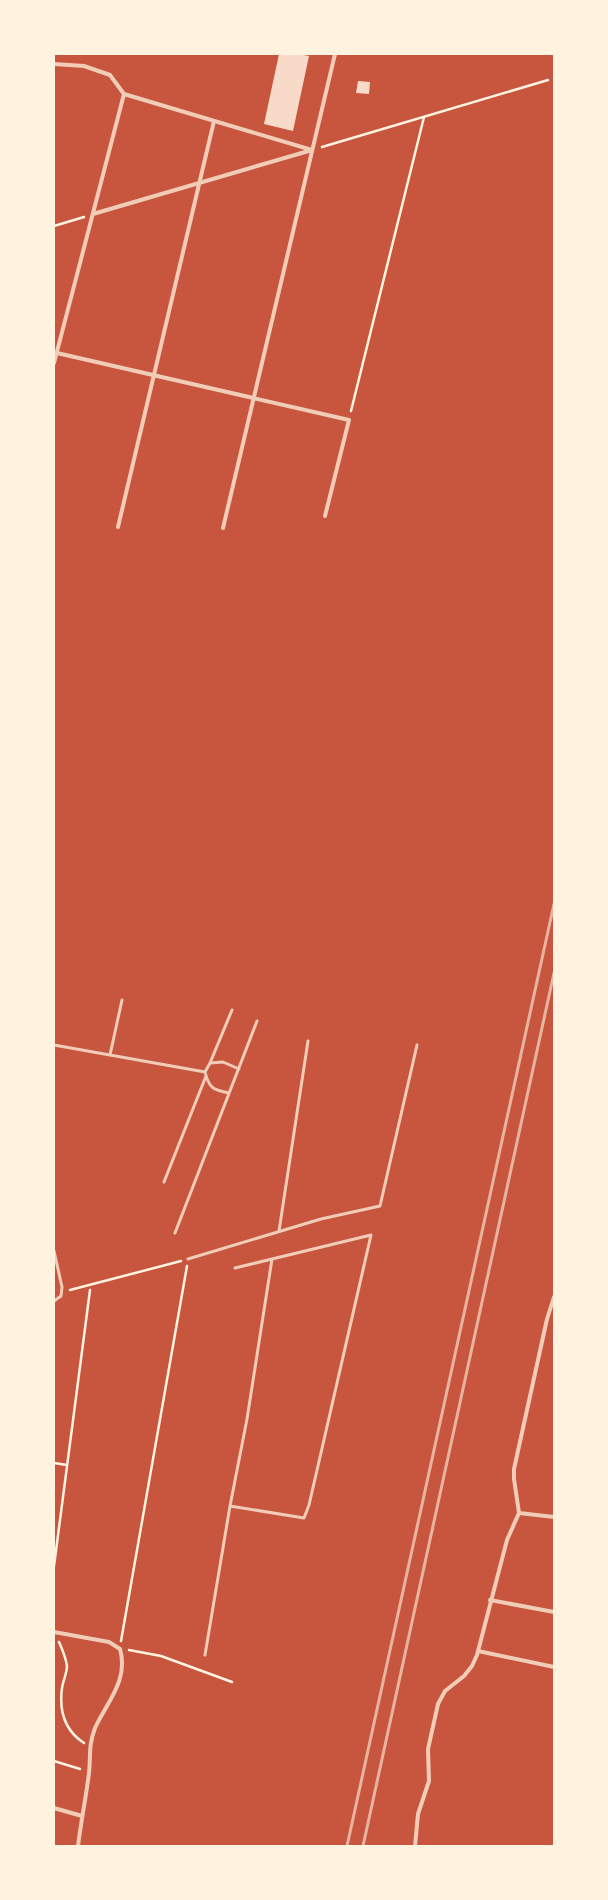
<svg xmlns="http://www.w3.org/2000/svg" width="608" height="1900" viewBox="0 0 608 1900" font-family="'Nunito Sans',sans-serif">
  <rect width="100%" height="100%" fill="#c8553d"/>
  <path fill="#f7dbc8" d="M 279,54 L 298,54 L 309,56 L 293,131 L 264,124 Z
    M 358,81 L 370,82 L 369,94 L 356,93 Z"/>
  <g fill="none" stroke-linecap="round" stroke-linejoin="round">
    <path stroke="#fff3e0" stroke-width="2.5" d="M 322,147 L 548,80
      M 54,226 L 84,217
      M 351,411 L 424,117
      M 70,1290 L 181,1261
      M 54,1463 L 67,1465
      M 54,1566 L 90,1290
      M 121,1641 L 187,1266
      M 59,1642 C 62,1649 66,1658 67,1666 C 67,1673 63,1681 62,1688 C 59,1710 64,1730 84,1743
      M 129,1650 L 161,1656 L 232,1682
      M 54,1761 L 80,1769"/>
    <path stroke="#f1ccb7" stroke-width="3" d="M 54,1045 L 205,1072
      M 110,1055 L 122,1000
      M 210,1063 L 232,1010
      M 229,1093 C 213,1090 209,1088 205,1072 L 210,1063 L 223,1062 L 239,1069
      M 164,1182 L 206,1076
      M 279,1231 L 308,1041
      M 175,1233 L 257,1021
      M 54,1251 L 62,1287 L 61,1296 L 54,1301
      M 188,1259 L 321,1219 L 380,1206 L 417,1045
      M 235,1268 L 371,1235 L 309,1505 L 304,1518 L 230,1506 L 247,1419 L 272,1259
      M 205,1655 L 230,1506"/>
    <path stroke="#f1ccb7" stroke-width="4" d="M 54,64 L 84,66 L 110,75 L 124,94 L 312,150
      M 93,214 L 312,150
      M 57,353 L 349,420 L 325,516
      M 54,363 L 124,94
      M 118,527 L 214,121
      M 223,528 L 335,54
      M 519,1513 L 554,1517
      M 490,1600 L 554,1612
      M 54,1632 L 109,1642 L 120,1649 C 129,1680 107,1702 95,1728 C 88,1747 91,1755 89,1773 C 86,1797 81,1822 78,1846
      M 478,1651 L 554,1667
      M 54,1808 L 82,1816
      M 415,1846 L 418,1814 L 429,1781 L 428,1749 L 438,1704 L 445,1691 L 464,1676 L 472,1666 L 477,1655 L 507,1540 L 519,1513 L 514,1479 L 514,1469 L 547,1319 L 554,1297"/>
    <path stroke="#e9b49f" stroke-width="3" d="M 347,1846 L 554,904
      M 363,1846 L 554,973"/>
  </g>
  <rect width="608" height="1900" fill="none" stroke="#fff3e0" stroke-width="110"/>
</svg>
